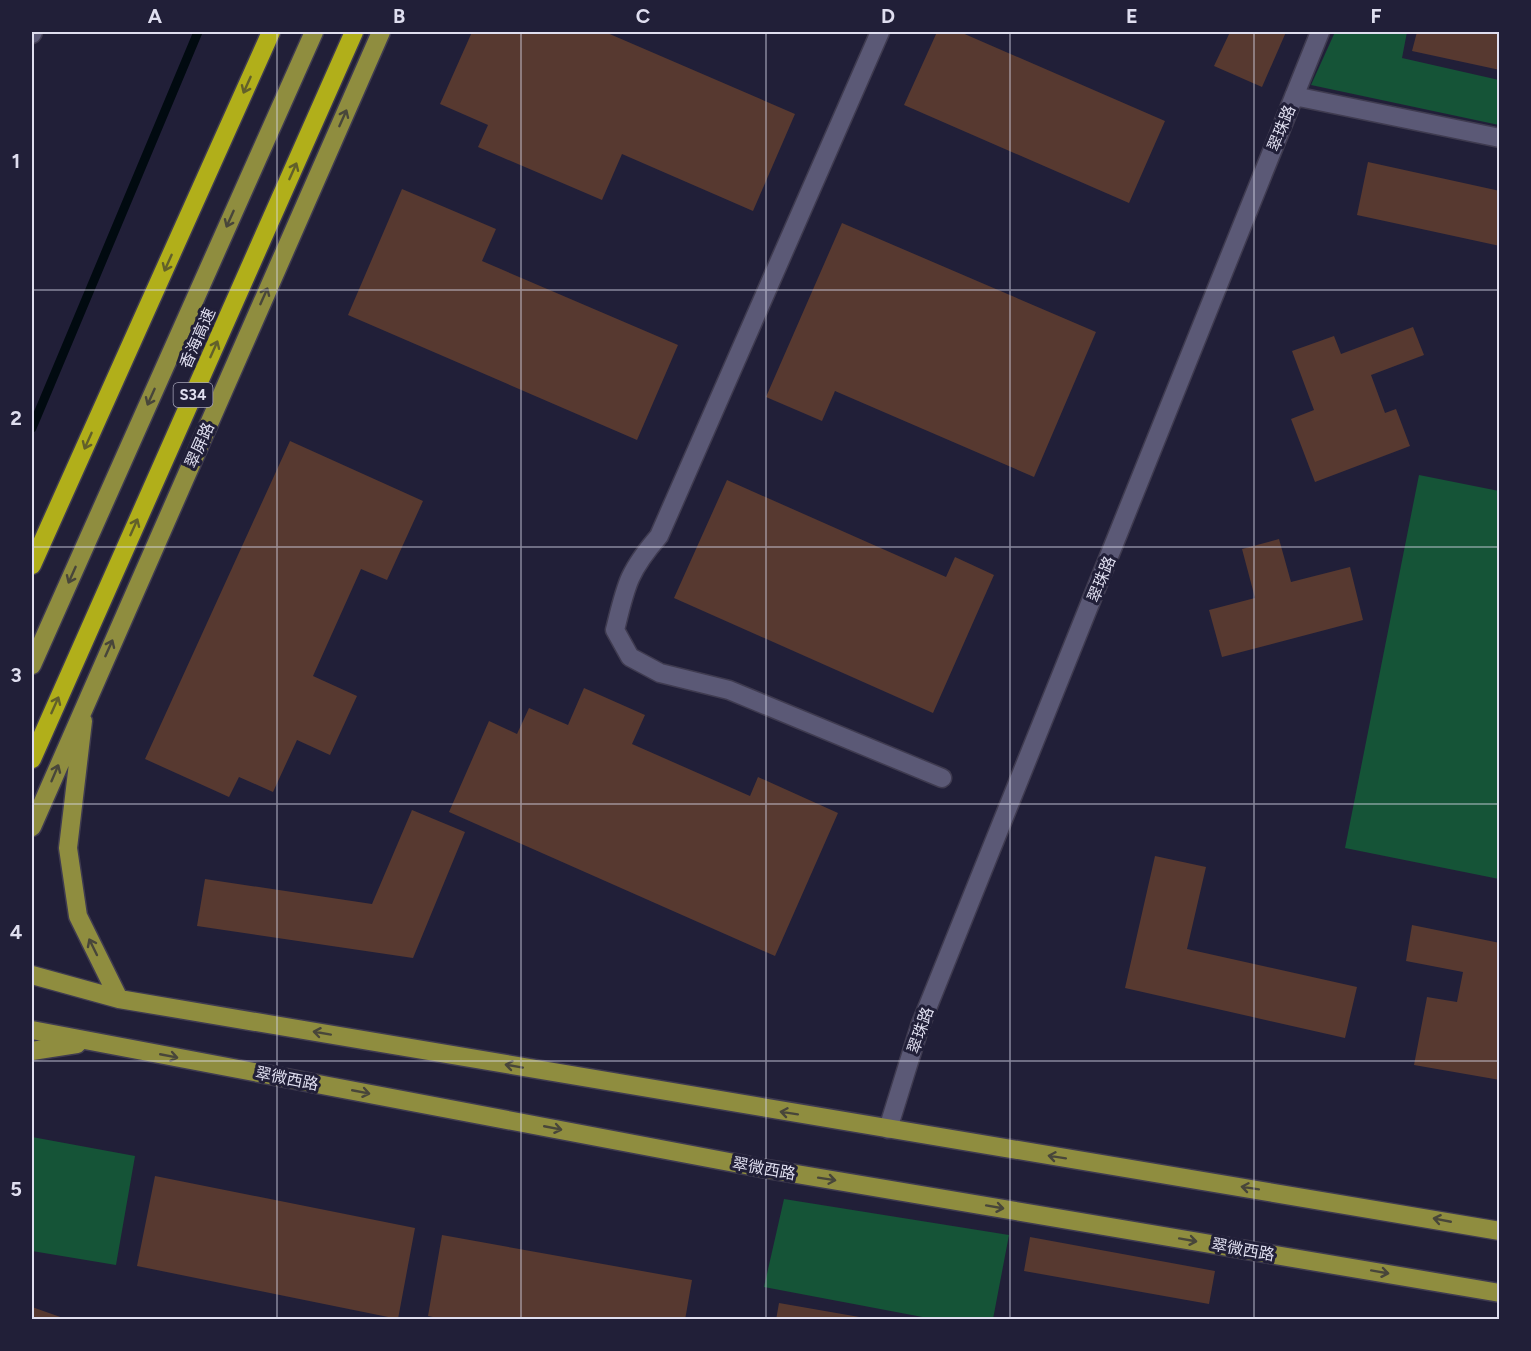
<svg xmlns="http://www.w3.org/2000/svg" width="1531" height="1351" viewBox="0 0 1531 1351" font-family="Figtree,'Noto Sans SC',sans-serif">
  <rect width="100%" height="100%" fill="#211f38"/>
  <path fill="#155437" d="M 1335,32 L 1407,32 L 1402,58 L 1499,80 L 1499,125 L 1311,85 Z
    M 1419,475 L 1499,491 L 1499,879 L 1345,848 Z
    M 32,1137 L 135,1156 L 116,1265 L 32,1251 Z
    M 784,1199 L 1009,1235 L 993,1319 L 933,1319 L 764,1287 Z"/>
  <g fill="none" stroke-linecap="round" stroke-linejoin="round">
    <path stroke="#010a10" stroke-width="9" d="M 32,428 L 198,32"/>
  </g>
  <path fill="#573930" d="M 472,32 L 605,32 L 795,114 L 753,211 L 622,154 L 602,200 L 478,147 L 488,125 L 440,104 Z
    M 937,32 L 960,32 L 1165,121 L 1129,203 L 904,105 Z
    M 1230,32 L 1286,32 L 1262,87 L 1214,66 Z
    M 1417,32 L 1500,32 L 1500,70 L 1412,51 Z
    M 1368,162 L 1500,191 L 1500,246 L 1357,215 Z
    M 402,189 L 496,229 L 482,261 L 678,345 L 637,440 L 348,315 Z
    M 842,223 L 1096,332 L 1034,477 L 835,391 L 822,421 L 766,397 Z
    M 1413,327 L 1424,355 L 1371,375 L 1385,413 L 1396,409 L 1410,446 L 1315,482 L 1291,419 L 1314,410 L 1292,351 L 1334,336 L 1341,354 Z
    M 290,441 L 423,501 L 387,580 L 361,569 L 313,676 L 357,696 L 330,755 L 297,740 L 273,792 L 239,777 L 229,797 L 145,759 Z
    M 727,480 L 946,577 L 955,557 L 994,575 L 933,713 L 674,598 Z
    M 1279,539 L 1291,582 L 1350,567 L 1363,620 L 1222,657 L 1209,610 L 1255,598 L 1242,549 Z
    M 584,688 L 645,715 L 632,744 L 750,796 L 758,777 L 838,813 L 775,956 L 449,812 L 489,721 L 517,734 L 529,708 L 568,725 Z
    M 412,810 L 465,832 L 413,958 L 197,926 L 205,879 L 372,904 Z
    M 1155,856 L 1206,867 L 1187,949 L 1357,987 L 1345,1038 L 1125,988 Z
    M 1412,925 L 1500,943 L 1500,1080 L 1414,1065 L 1427,997 L 1457,1002 L 1463,972 L 1406,961 Z
    M 155,1176 L 415,1228 L 398,1319 L 137,1266 Z
    M 442,1235 L 692,1280 L 685,1320 L 448,1320 L 428,1316 Z
    M 1030,1237 L 1215,1271 L 1209,1304 L 1024,1271 Z
    M 779,1303 L 865,1318 L 865,1320 L 776,1320 Z
    M 32,1307 L 66,1319 L 66,1320 L 32,1320 Z"/>
  <g fill="none" stroke-linecap="round" stroke-linejoin="round">
    <g stroke="#3f3b50" stroke-width="21">
      <path id="minor" d="M 880,32 L 659,536 C 628,572 626,585 615,630 L 630,657 L 660,673 L 729,690 L 942,778
        M 32,34 L 33,32
        M 1294,96 L 1500,138
        M 888,1129 L 920,1026 L 1320,32"/>
    </g>
    <g stroke="#3f3b50" stroke-width="21">
      <path id="major" d="M 32,665 L 314,32
        M 83,721 L 68,848 L 78,916 L 119,999
        M 32,827 L 381,32
        M 32,975 L 119,999 L 1500,1231
        M 32,1030 L 761,1168 L 1500,1293
        M 32,1051 L 77,1044"/>
    </g>
    <g stroke="#3f3b50" stroke-width="21">
      <path id="highway" d="M 32,565 L 271,32
        M 32,759 L 354,32"/>
    </g>
    <use href="#minor" stroke="#5b5976" stroke-width="18"/>
    <use href="#major" stroke="#8f8d3f" stroke-width="18"/>
    <use href="#highway" stroke="#b1af1a" stroke-width="18"/>
  </g>
  <defs><path id="oneway-shaft" d="M-6 0H5M1.5-3L5.5 0L1.5 3" fill="none" stroke-width="1.6" stroke-linecap="round" stroke-linejoin="round" transform="scale(1.5)"/></defs>
  <g stroke="#62602a">
    <use href="#oneway-shaft" transform="translate(247 85) rotate(114)"/>
    <use href="#oneway-shaft" transform="translate(293 171) rotate(-66)"/>
    <use href="#oneway-shaft" transform="translate(168 263) rotate(114)"/>
    <use href="#oneway-shaft" transform="translate(214 349) rotate(-66)"/>
    <use href="#oneway-shaft" transform="translate(88 441) rotate(114)"/>
    <use href="#oneway-shaft" transform="translate(134 527) rotate(-66)"/>
    <use href="#oneway-shaft" transform="translate(55 705) rotate(-66)"/>
  </g>
  <g stroke="#48463a">
    <use href="#oneway-shaft" transform="translate(343 118) rotate(-66)"/>
    <use href="#oneway-shaft" transform="translate(230 219) rotate(114)"/>
    <use href="#oneway-shaft" transform="translate(264 296) rotate(-66)"/>
    <use href="#oneway-shaft" transform="translate(151 397) rotate(114)"/>
    <use href="#oneway-shaft" transform="translate(72 575) rotate(114)"/>
    <use href="#oneway-shaft" transform="translate(109 648) rotate(-66)"/>
    <use href="#oneway-shaft" transform="translate(55 773) rotate(-67)"/>
    <use href="#oneway-shaft" transform="translate(93 947) rotate(-116)"/>
    <use href="#oneway-shaft" transform="translate(322 1033) rotate(-170)"/>
    <use href="#oneway-shaft" transform="translate(169 1056) rotate(11)"/>
    <use href="#oneway-shaft" transform="translate(514 1066) rotate(-170)"/>
    <use href="#oneway-shaft" transform="translate(361 1092) rotate(11)"/>
    <use href="#oneway-shaft" transform="translate(789 1113) rotate(-171)"/>
    <use href="#oneway-shaft" transform="translate(553 1128) rotate(11)"/>
    <use href="#oneway-shaft" transform="translate(1057 1157) rotate(-171)"/>
    <use href="#oneway-shaft" transform="translate(827 1179) rotate(9)"/>
    <use href="#oneway-shaft" transform="translate(1250 1188) rotate(-171)"/>
    <use href="#oneway-shaft" transform="translate(995 1207) rotate(10)"/>
    <use href="#oneway-shaft" transform="translate(1442 1220) rotate(-169)"/>
    <use href="#oneway-shaft" transform="translate(1188 1240) rotate(10)"/>
    <use href="#oneway-shaft" transform="translate(1380 1272) rotate(10)"/>
  </g>
  <path fill="none" stroke="#dfdeef" stroke-width="1.5" stroke-opacity="0.55" d="M 277,32 L 277,1320M 521,32 L 521,1320M 766,32 L 766,1320M 1010,32 L 1010,1320M 1254,32 L 1254,1320M 32,290 L 1500,290M 32,547 L 1500,547M 32,804 L 1500,804M 32,1061 L 1500,1061"/>
  <g text-anchor="middle" stroke-width="6" stroke-linejoin="round" paint-order="stroke">
    <rect fill="#211f38" stroke="#a6a5b8" stroke-width="1.5" x="173.5" y="383" width="39" height="24" rx="4.5"/>
    <g font-size="15" font-weight="bold" fill="#dfdeef">
      <text x="193" y="400">S34</text>
    </g>
    <g font-size="16" fill="#dfdeef" stroke="#211f38">
      <text transform="translate(1281 128) rotate(-68)" y="6">翠珠路</text>
      <text transform="translate(197 338) rotate(-66)" y="6">香海高速</text>
      <text transform="translate(199 445) rotate(-66)" y="6">翠屏路</text>
      <text transform="translate(1101 579) rotate(-68)" y="6">翠珠路</text>
      <text transform="translate(920 1030) rotate(-71)" y="6">翠珠路</text>
      <text transform="translate(287 1078) rotate(11)" y="6">翠微西路</text>
      <text transform="translate(764 1168) rotate(10)" y="6">翠微西路</text>
      <text transform="translate(1243 1249) rotate(10)" y="6">翠微西路</text>
    </g>
  </g>
  <rect width="1531" height="1351" fill="none" stroke="#211f38" stroke-width="66"/>
  <rect x="33" y="33" width="1465" height="1285" fill="none" stroke="#dfdeef" stroke-width="2"/>
  <g font-size="20" text-anchor="middle" font-weight="bold" fill="#dfdeef">
    <text x="155" y="23">A</text>
    <text x="399" y="23">B</text>
    <text x="643" y="23">C</text>
    <text x="888" y="23">D</text>
    <text x="1132" y="23">E</text>
    <text x="1376" y="23">F</text>
    <text x="16" y="168">1</text>
    <text x="16" y="425">2</text>
    <text x="16" y="682">3</text>
    <text x="16" y="939">4</text>
    <text x="16" y="1196">5</text>
  </g>
</svg>
